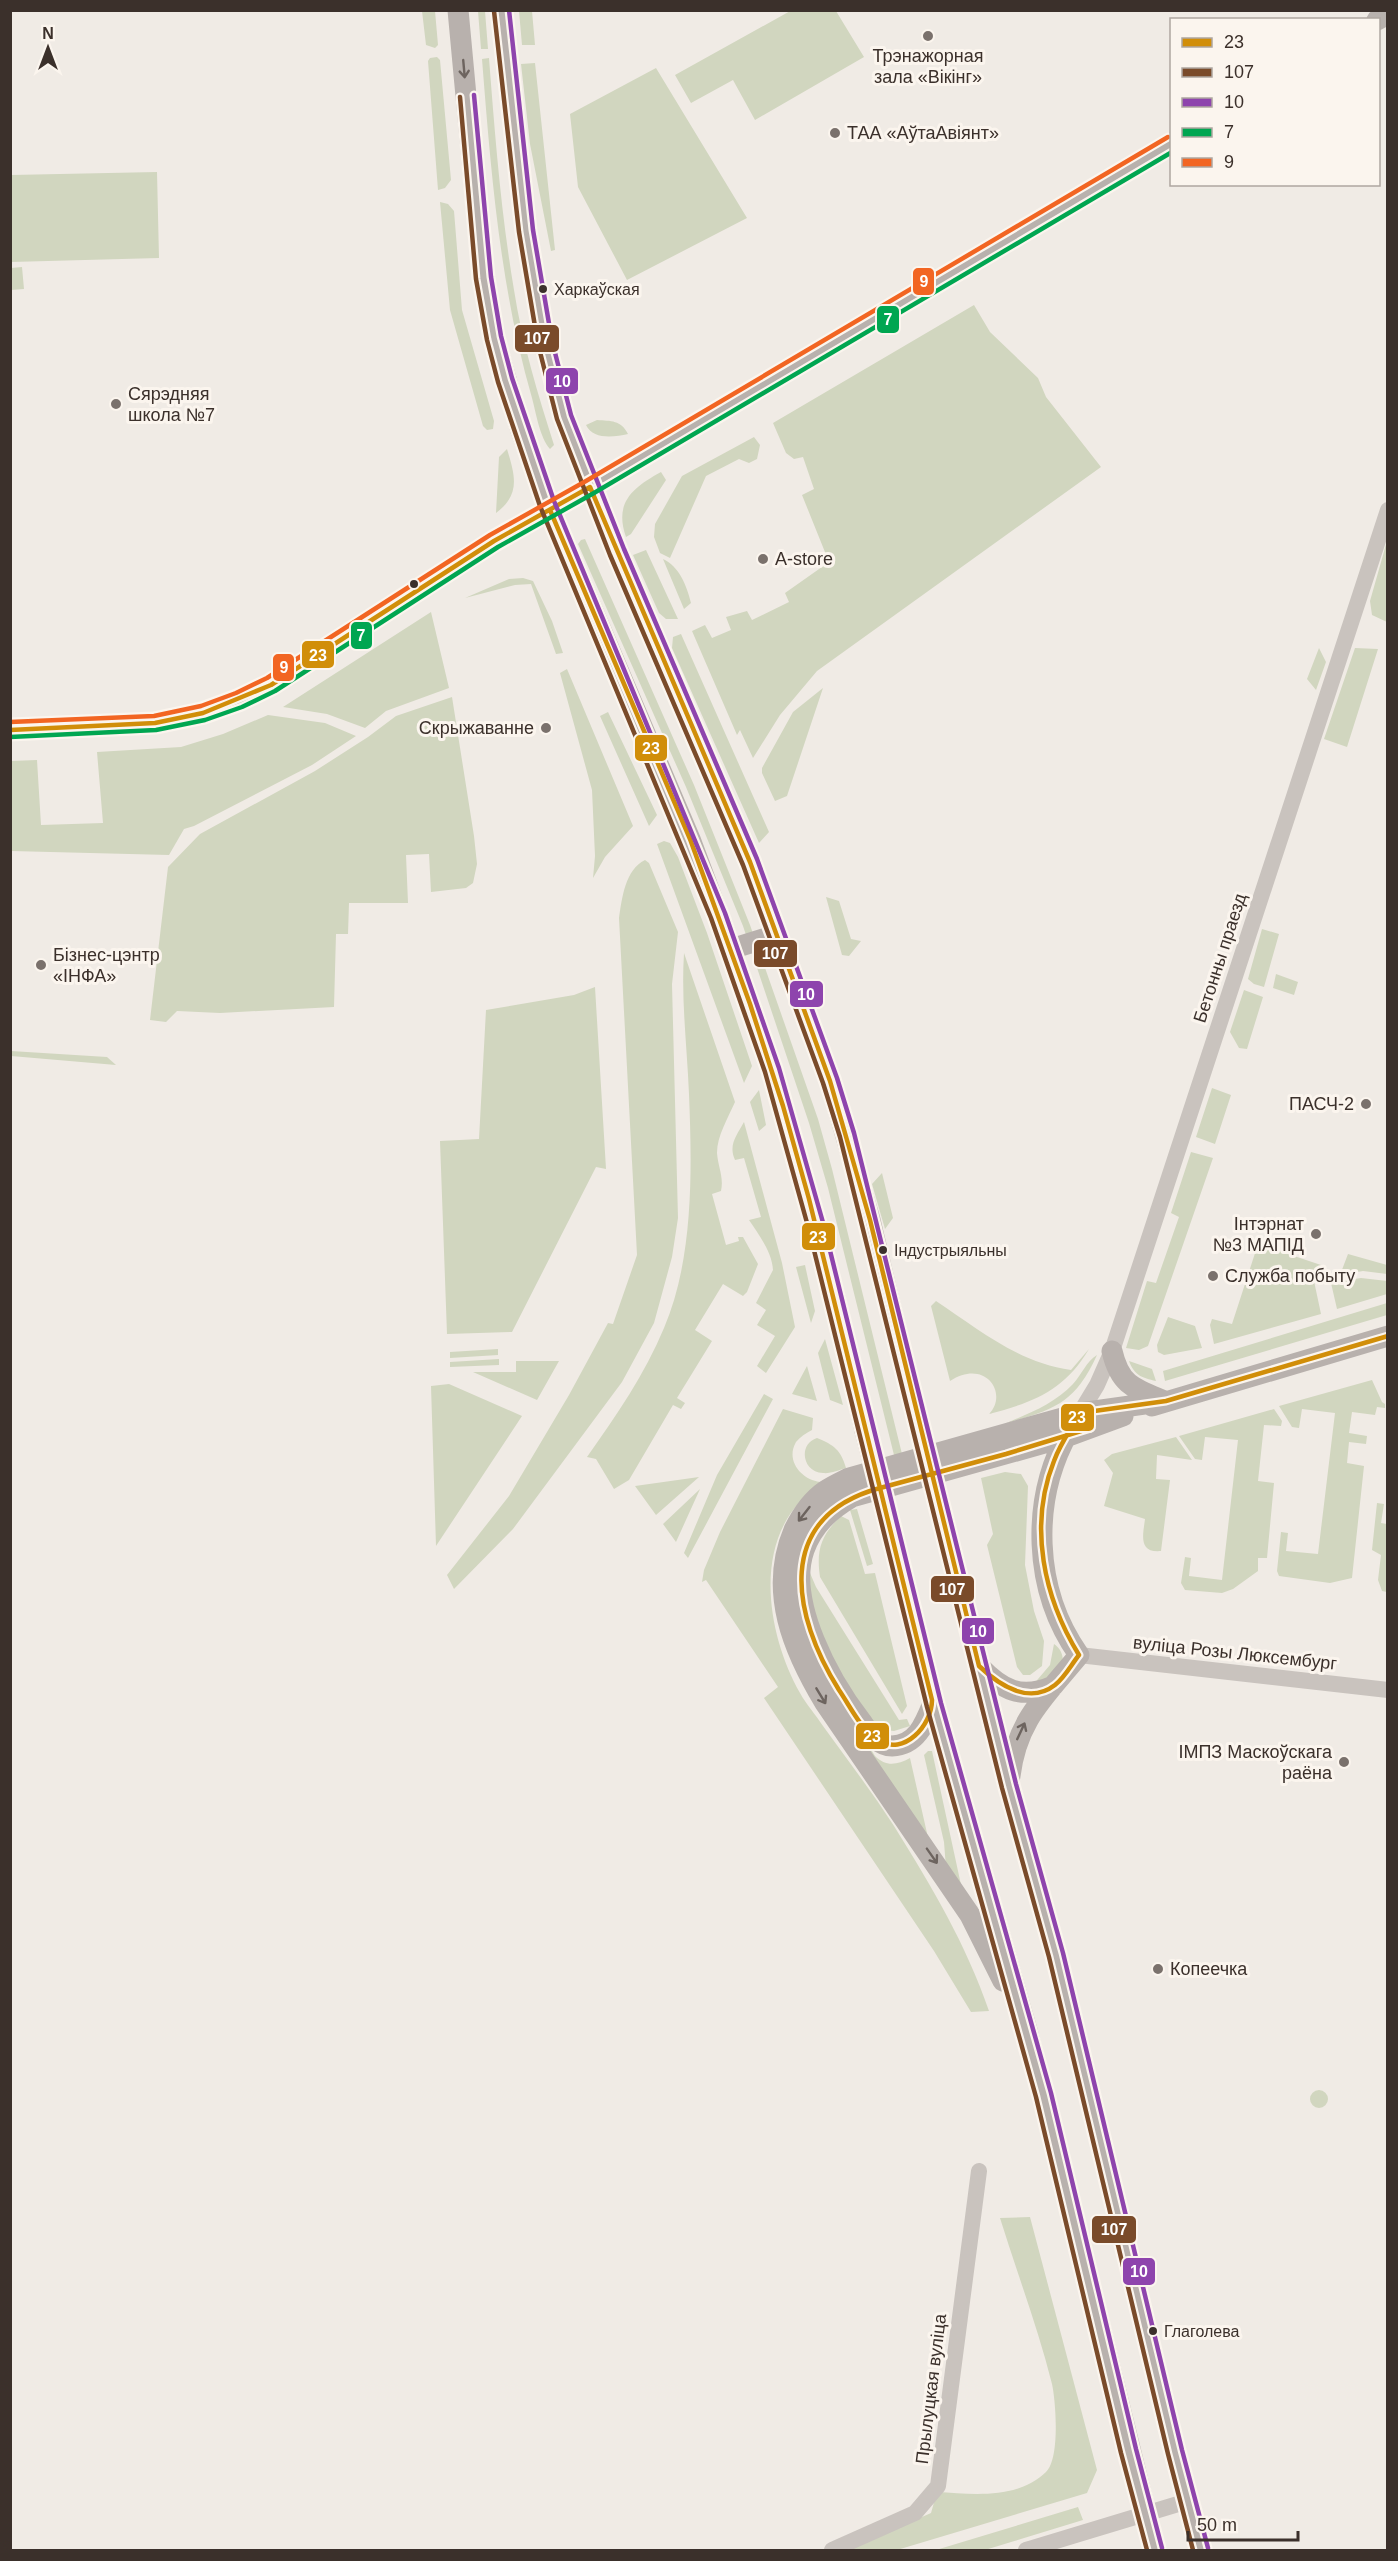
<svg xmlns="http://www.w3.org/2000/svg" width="1398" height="2561" viewBox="0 0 1398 2561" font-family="Arial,sans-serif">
  <rect width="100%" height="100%" fill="#f0ebe5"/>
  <path fill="#d1d6bf" d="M 792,10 L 836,11 L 864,57 L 755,120 L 733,80 L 691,103 L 675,75 Z
    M 422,11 L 435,11 L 438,45 L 435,48 L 426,45 Z
    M 478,11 L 485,11 L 488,49 L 481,49 Z
    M 519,11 L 532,11 L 535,45 L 522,45 Z
    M 437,57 L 440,60 L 451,180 L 445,188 L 438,190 L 428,61 L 430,58 Z
    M 489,58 C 495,136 501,213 514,290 C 522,342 538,395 554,445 L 550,449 C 540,438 536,413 532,398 C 500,287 491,173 482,59 Z
    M 535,63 L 555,250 L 551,251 L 530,144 L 521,64 Z
    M 656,68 L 747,218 L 627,280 L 578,187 L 570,114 Z
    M 157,172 L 159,258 L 11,262 L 11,175 Z
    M 440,202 L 448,204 L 454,211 L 462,310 L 494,421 L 493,429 L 487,430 L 483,426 L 450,310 Z
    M 22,267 L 24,289 L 11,290 L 11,268 Z
    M 974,305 L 990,332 L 1038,378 L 1046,397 L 1101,467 L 817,671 L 780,715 L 753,758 L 740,730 L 737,735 L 692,631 L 705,625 L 712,638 L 731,630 L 726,617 L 747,611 L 752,620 L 789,602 L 785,593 L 829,562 L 802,495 L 814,489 L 803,457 L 794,459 L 786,453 L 773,423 Z
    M 597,420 C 611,421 621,420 628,434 C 614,437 593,440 586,425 Z
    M 754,437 L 760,445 L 757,459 L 749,463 L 739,459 L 706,476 L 670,558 L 660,553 L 654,537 L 655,524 L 682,476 Z
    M 507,449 C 515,476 521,494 496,513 L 499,457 Z
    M 661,472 L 666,480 L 631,534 L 626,537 C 614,503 632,488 661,472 Z
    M 585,539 L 694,785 L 750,925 L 818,1119 L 832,1169 L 902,1454 L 894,1455 L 828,1188 L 809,1123 L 743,926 L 686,787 L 578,544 L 581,540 Z
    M 1387,541 L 1388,620 L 1387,622 L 1372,615 L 1370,601 Z
    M 646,550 L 678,619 L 666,619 L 659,613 L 633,555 Z
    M 663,559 C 679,566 687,586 691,603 L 684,609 Z
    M 523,578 L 533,581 L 552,621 L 563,653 L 556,654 L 531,584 L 515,585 L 465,598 L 509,579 Z
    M 431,612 L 449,688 L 386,711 L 365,728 L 327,714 L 283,707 Z
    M 681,634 L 769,832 L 759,843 L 672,648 L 673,637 Z
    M 1319,648 L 1326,662 L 1316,690 L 1307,679 Z
    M 1355,648 L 1378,649 L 1347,747 L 1324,739 Z
    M 567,669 L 633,826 L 605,857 L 593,878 L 595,856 L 592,790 L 560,673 Z
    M 823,688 L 787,796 L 775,801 L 762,773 L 762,768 L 793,712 Z
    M 452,697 L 474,836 L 477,864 L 473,883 L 466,888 L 431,892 L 429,854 L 406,855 L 408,903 L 349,903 L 348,934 L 336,934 L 334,1007 L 220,1013 L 177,1011 L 166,1022 L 150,1020 L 168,867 L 200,834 L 315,771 L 368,737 L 396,716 Z
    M 608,712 L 657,815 L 649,826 L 600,716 Z
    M 268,715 L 325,723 L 356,736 L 312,765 L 194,826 L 184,829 L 169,855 L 11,851 L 11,761 L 37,760 L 41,825 L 103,823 L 97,752 L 181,747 L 223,734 Z
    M 664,841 L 670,843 L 678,857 L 707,933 L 752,1066 L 744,1083 L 657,844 Z
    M 645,860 L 649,863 L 678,932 L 672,984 L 678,1218 L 672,1257 L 654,1323 L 622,1382 L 513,1529 L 454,1589 L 447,1575 L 509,1496 L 569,1395 L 608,1323 L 613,1324 L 637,1255 L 619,918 C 622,898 625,870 645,860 Z
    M 826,897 L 839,901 L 851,939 L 861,941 L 849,956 L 842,955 Z
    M 1262,929 L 1279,934 L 1264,987 L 1254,984 L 1248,979 Z
    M 684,953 L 735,1102 C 728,1118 717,1136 717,1153 C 718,1167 724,1177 721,1191 L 712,1194 L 726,1245 L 739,1241 L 738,1237 L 743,1237 L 758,1264 L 747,1292 L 743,1296 L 723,1284 L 695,1330 L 712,1341 L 677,1398 L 685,1403 L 681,1409 L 673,1405 L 629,1480 L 614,1489 L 596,1459 L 587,1457 C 616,1416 645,1374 664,1328 C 694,1258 692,1168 689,1094 C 687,1046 681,1000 684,953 Z
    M 1276,974 L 1298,982 L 1294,995 L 1273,988 Z
    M 595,987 L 606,1169 L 596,1167 L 512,1332 L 447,1334 L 440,1141 L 479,1139 L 486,1010 L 574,995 Z
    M 1244,990 L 1263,997 L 1247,1049 L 1239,1048 L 1230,1032 Z
    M 11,1051 L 107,1057 L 116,1065 L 11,1056 Z
    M 1212,1088 L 1231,1095 L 1215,1144 L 1196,1137 Z
    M 759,1090 L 766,1125 L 759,1131 L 750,1102 Z
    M 744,1122 L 782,1263 L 795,1327 L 766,1373 L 757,1366 L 775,1336 L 757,1325 L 766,1310 L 756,1303 L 773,1270 C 772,1252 759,1235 749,1220 L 761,1217 L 744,1158 L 735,1160 C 728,1145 737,1135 744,1122 Z
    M 1191,1152 L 1213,1158 L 1148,1346 L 1139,1350 L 1126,1348 L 1147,1281 L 1156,1283 L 1179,1217 L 1171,1213 Z
    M 882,1173 L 893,1218 L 885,1229 L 872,1184 Z
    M 1258,1244 L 1321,1265 L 1314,1281 L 1321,1314 L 1214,1344 L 1210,1325 L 1212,1319 L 1232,1324 Z
    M 1348,1254 L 1387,1265 L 1387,1274 L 1363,1271 L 1340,1275 Z
    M 805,1265 L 815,1311 L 811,1323 L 796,1267 Z
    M 1361,1278 L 1387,1281 L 1387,1294 L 1337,1309 L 1331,1283 Z
    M 936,1301 C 978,1329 1019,1363 1071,1370 L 1089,1349 C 1064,1391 1034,1402 989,1414 C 1009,1393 985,1358 950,1381 L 931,1306 Z
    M 1387,1303 L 1387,1315 L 1165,1381 L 1163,1371 Z
    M 1168,1317 L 1195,1326 L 1202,1348 L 1164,1355 L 1158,1352 L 1157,1345 Z
    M 825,1339 L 843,1405 L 830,1400 L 818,1353 Z
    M 498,1349 L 498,1355 L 450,1358 L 450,1352 Z
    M 1097,1355 C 1074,1405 1054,1409 1004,1424 C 1030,1413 1054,1404 1073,1384 C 1082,1374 1086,1362 1097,1355 Z
    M 499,1359 L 499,1365 L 450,1367 L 450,1362 Z
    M 516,1361 L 559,1361 L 537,1400 L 473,1372 L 516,1372 Z
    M 1129,1361 L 1152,1369 L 1156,1381 C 1142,1378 1134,1375 1129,1361 Z
    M 807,1366 L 817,1401 L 792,1394 Z
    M 1372,1380 L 1382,1402 L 1385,1404 L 1385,1408 L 1377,1407 L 1375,1415 L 1352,1412 L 1349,1433 L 1367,1436 L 1366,1444 L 1349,1442 L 1347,1463 L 1364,1466 L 1352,1578 L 1330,1583 L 1279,1576 L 1277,1571 L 1281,1532 L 1288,1533 L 1286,1551 L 1318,1554 L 1335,1413 L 1302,1409 L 1299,1428 L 1292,1427 L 1279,1406 Z
    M 449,1384 L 522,1416 L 436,1546 L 431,1386 Z
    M 764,1394 L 773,1399 L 688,1558 L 684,1553 L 717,1475 Z
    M 783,1409 L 813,1418 L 812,1430 C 806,1433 800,1437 796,1442 C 785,1461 802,1480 820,1482 C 808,1494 796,1504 787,1519 C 757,1570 772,1643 800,1693 C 806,1704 816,1715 823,1726 C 847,1759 872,1792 894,1826 C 932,1887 966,1944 989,2011 L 971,2012 L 934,1951 L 764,1698 L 778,1687 L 706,1580 L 702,1582 L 704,1570 L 720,1532 Z
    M 1274,1409 L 1282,1421 L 1281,1426 L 1264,1425 L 1258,1481 L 1274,1483 L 1267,1558 L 1258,1558 L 1258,1571 L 1233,1589 L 1222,1593 L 1185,1590 L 1181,1583 L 1185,1557 L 1191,1558 L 1189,1576 L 1222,1580 L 1238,1440 L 1205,1437 L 1202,1460 L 1195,1459 L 1179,1436 Z
    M 1176,1437 L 1192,1460 L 1157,1455 L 1156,1479 L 1170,1480 L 1161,1551 C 1138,1553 1143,1535 1145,1519 L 1104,1506 L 1113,1473 L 1104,1460 L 1112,1454 Z
    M 817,1438 C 834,1445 841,1450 846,1468 C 839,1470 830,1474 823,1473 C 802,1472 798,1444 817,1438 Z
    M 1005,1472 L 1021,1474 L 1028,1486 L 1025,1565 L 1034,1611 L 1044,1641 L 1042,1666 L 1030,1675 L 1023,1675 L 1017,1667 L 987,1545 L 993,1534 L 981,1478 Z
    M 699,1477 L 656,1515 L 635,1486 Z
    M 848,1487 L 850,1493 C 841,1497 832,1500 825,1507 C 806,1526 792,1560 796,1587 L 813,1650 L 824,1675 L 875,1756 C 886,1767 897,1765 910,1758 L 929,1842 L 818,1678 C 788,1611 766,1527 848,1487 Z
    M 700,1489 L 676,1542 L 663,1524 Z
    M 1377,1503 L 1384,1504 L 1381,1523 L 1387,1524 L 1387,1592 L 1382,1591 L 1378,1580 L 1381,1555 L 1372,1550 Z
    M 857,1509 L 873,1564 L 867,1566 L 850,1510 Z
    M 841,1516 L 849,1520 L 865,1574 L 875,1573 L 907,1706 L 902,1714 L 820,1577 C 816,1550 821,1535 841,1516 Z
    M 810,1573 L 816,1587 L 899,1720 L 907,1719 L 910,1726 L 894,1731 L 878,1729 L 833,1674 L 810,1596 Z
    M 1054,1644 C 1065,1651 1066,1667 1055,1675 C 1049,1679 1039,1682 1032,1686 L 1050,1665 Z
    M 928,1751 L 932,1751 L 963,1894 L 946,1868 L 944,1842 L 924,1755 Z
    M1310 2099a9 9 0 1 1 18 0a9 9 0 1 1-18 0Z
    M 1030,2217 L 1097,2470 L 1087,2493 L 897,2550 L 847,2550 L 931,2513 L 937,2492 C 973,2494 1017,2500 1046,2472 C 1060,2459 1056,2402 1052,2384 C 1038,2328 1017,2273 1000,2218 Z
    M 1078,2507 L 1083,2520 L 985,2550 L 936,2550 Z"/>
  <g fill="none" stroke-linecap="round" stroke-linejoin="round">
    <path stroke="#c9c3be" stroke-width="16" d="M 1080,1413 L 1097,1385 L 1112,1351 L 1388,510
      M 1079,1655 L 1388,1690
      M 832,2550 L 915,2513 L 938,2486 L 979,2171
      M 1026,2550 L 1188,2501"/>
    <path stroke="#b8b1ad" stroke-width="21" d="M 458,10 L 482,268 L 494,337 L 521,431 L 550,510 L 690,839 L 724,930 L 770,1064 L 835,1298 L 865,1431
      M 501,10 L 526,231 L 545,343 L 564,417 L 617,552 L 750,862 L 830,1081 L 870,1220 L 917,1418
      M 1377,20 L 1388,14
      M 10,730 L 155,723 L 203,713 L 239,700 L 271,685 L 494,541 L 590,487 L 1172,143
      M 731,949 L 776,935
      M 1112,1351 C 1120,1386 1135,1389 1165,1401
      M 1152,1406 L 1388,1336
      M 946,1534 L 1009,1786 L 1056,1955 L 1175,2452 L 1201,2550
      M 894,1545 L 933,1703 L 1027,2030 L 1155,2550
      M 979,1666 C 1002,1690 1021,1700 1053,1686
      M 933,1703 C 925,1723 917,1745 892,1746 C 877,1746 869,1732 861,1721 C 830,1681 786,1602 804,1550 C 813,1525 830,1510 852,1497 L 1066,1437 L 1123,1416
      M 1010,1776 C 1017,1719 1045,1697 1079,1655 C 1033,1590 1030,1500 1069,1431
      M 1003,1981 L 970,1915 L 825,1703 C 793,1650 768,1591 794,1530 C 801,1516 812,1500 825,1491 C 832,1486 841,1482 849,1478 L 1080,1413 L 1166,1401"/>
    <path stroke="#b8b1ad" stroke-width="21" d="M 917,1418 L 946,1534
      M 865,1431 L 894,1545"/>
    <g stroke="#fbf5ee" stroke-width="9">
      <path id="bus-1" d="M 550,510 L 690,839 L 750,1004 L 783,1106 L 809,1199 L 880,1488
        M 10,730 L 155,723 L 203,713 L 271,685 L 494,541 L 590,487 L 750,862 L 830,1081 L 870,1220 L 979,1666 C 999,1685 1029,1705 1055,1685 C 1065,1677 1071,1665 1079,1655 C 1044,1598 1028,1526 1054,1461 C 1060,1444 1071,1429 1080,1413 L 1166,1401 L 1388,1336
        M 880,1488 L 932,1700 C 932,1725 904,1757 878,1740 C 861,1730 850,1706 839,1690 C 792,1615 773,1517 880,1488 Z
        M 880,1488 L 1006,1454 L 1091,1428"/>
    </g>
    <g stroke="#fbf5ee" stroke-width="9">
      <path id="bus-2" d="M 494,11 L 519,232 L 538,344 L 557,419 L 610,555 L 743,865 L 823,1083 L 840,1137 L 1002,1788 L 1049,1957 L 1168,2454 L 1193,2550
        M 460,97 L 476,279 L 487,340 L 498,382 L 540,506 L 711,918 L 765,1072 L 809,1230 L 927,1707 L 1036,2097 L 1121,2453 L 1147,2550"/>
    </g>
    <g stroke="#fbf5ee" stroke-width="9">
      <path id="bus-3" d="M 509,10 L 533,230 L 552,341 L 571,415 L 624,549 L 757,859 L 837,1078 L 854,1133 L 1016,1784 L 1063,1953 L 1182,2450 L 1208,2548
        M 474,95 L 491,277 L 501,336 L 512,378 L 554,501 L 725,913 L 779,1068 L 824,1226 L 941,1703 L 1051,2093 L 1136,2449 L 1162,2548"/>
    </g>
    <g stroke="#fbf5ee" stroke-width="9">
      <path id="bus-4" d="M 10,737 L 156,730 L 205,720 L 242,707 L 275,691 L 498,547 L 594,493 L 1172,152"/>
    </g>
    <g stroke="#fbf5ee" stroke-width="9">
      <path id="bus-5" d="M 10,722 L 154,716 L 201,706 L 236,693 L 267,678 L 490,535 L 586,481 L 1168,137"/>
    </g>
    <use href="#bus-1" stroke="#d18e09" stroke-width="4.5"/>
    <use href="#bus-2" stroke="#7a4b2a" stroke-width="4.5"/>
    <use href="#bus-3" stroke="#8e44ad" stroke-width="4.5"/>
    <use href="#bus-4" stroke="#00a651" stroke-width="4.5"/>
    <use href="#bus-5" stroke="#f26522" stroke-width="4.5"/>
  </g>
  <defs><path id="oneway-shaft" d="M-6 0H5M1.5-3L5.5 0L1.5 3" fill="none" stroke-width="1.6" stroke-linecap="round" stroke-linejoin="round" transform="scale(1.5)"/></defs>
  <g stroke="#6d645f">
    <use href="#oneway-shaft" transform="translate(464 69) rotate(85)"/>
    <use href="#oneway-shaft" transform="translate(804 1514) rotate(128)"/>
    <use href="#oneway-shaft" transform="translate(821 1696) rotate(59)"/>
    <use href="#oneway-shaft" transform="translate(1021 1731) rotate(-65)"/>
    <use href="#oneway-shaft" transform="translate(932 1856) rotate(55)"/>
  </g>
  <g fill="#7a716c" stroke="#fbf5ee" stroke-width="2">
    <circle cx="928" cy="36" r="6"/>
    <circle cx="835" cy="133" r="6"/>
    <circle cx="116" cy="404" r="6"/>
    <circle cx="763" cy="559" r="6"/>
    <circle cx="546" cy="728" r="6"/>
    <circle cx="41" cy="965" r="6"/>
    <circle cx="1366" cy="1104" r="6"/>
    <circle cx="1316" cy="1234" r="6"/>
    <circle cx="1213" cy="1276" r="6"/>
    <circle cx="1344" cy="1762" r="6"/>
    <circle cx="1158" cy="1969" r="6"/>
  </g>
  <g fill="#3b302b" stroke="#fbf5ee" stroke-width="2">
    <circle cx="543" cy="289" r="5"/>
    <circle cx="414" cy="584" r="5"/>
    <circle cx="883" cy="1250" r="5"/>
    <circle cx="1153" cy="2331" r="5"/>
  </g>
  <g text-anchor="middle" stroke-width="6" stroke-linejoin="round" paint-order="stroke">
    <g font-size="16" fill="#3b302b" stroke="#fbf5ee" text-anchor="start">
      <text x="554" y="295">Харкаўская</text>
      <text x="894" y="1256">Індустрыяльны</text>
      <text x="1164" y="2337">Глаголева</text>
    </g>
    <g font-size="18" fill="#3b302b" stroke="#fbf5ee" text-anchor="start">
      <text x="928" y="62" text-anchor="middle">Трэнажорная<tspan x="928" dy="21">зала «Вікінг»</tspan></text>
      <text x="847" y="139">ТАА «АўтаАвіянт»</text>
      <text x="128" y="400">Сярэдняя<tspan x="128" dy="21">школа №7</tspan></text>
      <text x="775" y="565">А-store</text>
      <text x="534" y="734" text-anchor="end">Скрыжаванне</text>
      <text x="53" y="961">Бізнес-цэнтр<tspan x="53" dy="21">«ІНФА»</tspan></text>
      <text x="1354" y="1110" text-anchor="end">ПАСЧ-2</text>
      <text x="1304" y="1230" text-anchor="end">Інтэрнат<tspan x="1304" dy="21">№3 МАПІД</tspan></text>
      <text x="1225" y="1282">Служба побыту</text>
      <text x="1332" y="1758" text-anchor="end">ІМПЗ Маскоўскага<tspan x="1332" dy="21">раёна</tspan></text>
      <text x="1170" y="1975">Копеечка</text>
    </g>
    <g font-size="18" fill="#3b302b" stroke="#fbf5ee">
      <text transform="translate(1220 958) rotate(-72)" y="6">Бетонны праезд</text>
      <text transform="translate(1235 1653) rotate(6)" y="6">вуліца Розы Люксембург</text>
      <text transform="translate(931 2389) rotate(-83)" y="6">Прылуцкая вуліца</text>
    </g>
  </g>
  <g stroke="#fbf5ee" stroke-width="2">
    <rect x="912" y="267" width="23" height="29" rx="6" fill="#f26522"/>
    <rect x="876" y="305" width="24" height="29" rx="6" fill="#00a651"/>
    <rect x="514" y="324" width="46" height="29" rx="6" fill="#7a4b2a"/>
    <rect x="545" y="367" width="34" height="28" rx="6" fill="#8e44ad"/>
    <rect x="350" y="621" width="23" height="29" rx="6" fill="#00a651"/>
    <rect x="301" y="640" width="34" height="29" rx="6" fill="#d18e09"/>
    <rect x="272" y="653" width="23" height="29" rx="6" fill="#f26522"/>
    <rect x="634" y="734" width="34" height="28" rx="6" fill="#d18e09"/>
    <rect x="753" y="939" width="45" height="29" rx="6" fill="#7a4b2a"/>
    <rect x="789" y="980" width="35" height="28" rx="6" fill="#8e44ad"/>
    <rect x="801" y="1222" width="35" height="29" rx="6" fill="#d18e09"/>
    <rect x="1060" y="1403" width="35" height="29" rx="6" fill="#d18e09"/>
    <rect x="930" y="1575" width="45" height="28" rx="6" fill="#7a4b2a"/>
    <rect x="961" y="1617" width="34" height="28" rx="6" fill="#8e44ad"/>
    <rect x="855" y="1722" width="35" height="28" rx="6" fill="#d18e09"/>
    <rect x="1091" y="2215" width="46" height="29" rx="6" fill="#7a4b2a"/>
    <rect x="1122" y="2257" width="34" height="29" rx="6" fill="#8e44ad"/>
  </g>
  <g font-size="16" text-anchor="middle" font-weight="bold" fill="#fff">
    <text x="924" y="287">9</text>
    <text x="888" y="325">7</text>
    <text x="537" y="344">107</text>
    <text x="562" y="387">10</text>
    <text x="361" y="641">7</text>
    <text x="318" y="661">23</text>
    <text x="284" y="673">9</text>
    <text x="651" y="754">23</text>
    <text x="775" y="959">107</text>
    <text x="806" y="1000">10</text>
    <text x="818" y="1243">23</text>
    <text x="1077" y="1423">23</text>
    <text x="952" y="1595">107</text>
    <text x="978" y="1637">10</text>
    <text x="872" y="1742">23</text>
    <text x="1114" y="2235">107</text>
    <text x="1139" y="2277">10</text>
  </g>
  <rect width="1398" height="2561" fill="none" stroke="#3b302b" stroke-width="24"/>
  <rect x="1170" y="18" width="210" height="168" fill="#fbf5ee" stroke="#aea6a0" stroke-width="1.5"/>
  <rect x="1182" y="38" width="30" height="9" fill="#d18e09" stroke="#aea6a0" stroke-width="1.5"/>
  <text x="1224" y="48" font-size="18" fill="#3b302b">23</text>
  <rect x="1182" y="68" width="30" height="9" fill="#7a4b2a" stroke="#aea6a0" stroke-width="1.5"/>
  <text x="1224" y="78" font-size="18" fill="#3b302b">107</text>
  <rect x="1182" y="98" width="30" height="9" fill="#8e44ad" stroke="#aea6a0" stroke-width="1.5"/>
  <text x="1224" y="108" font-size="18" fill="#3b302b">10</text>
  <rect x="1182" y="128" width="30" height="9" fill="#00a651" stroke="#aea6a0" stroke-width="1.5"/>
  <text x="1224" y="138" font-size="18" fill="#3b302b">7</text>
  <rect x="1182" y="158" width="30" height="9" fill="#f26522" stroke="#aea6a0" stroke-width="1.5"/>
  <text x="1224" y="168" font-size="18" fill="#3b302b">9</text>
  <g transform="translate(48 48)" stroke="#fbf5ee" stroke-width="4.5" paint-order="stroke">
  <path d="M0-4.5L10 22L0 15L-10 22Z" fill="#3b302b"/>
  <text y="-9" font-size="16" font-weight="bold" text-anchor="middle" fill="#3b302b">N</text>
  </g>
  <path d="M1188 2531v9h110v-9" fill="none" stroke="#3b302b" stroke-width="3"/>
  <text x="1197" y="2531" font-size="18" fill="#3b302b" stroke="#fbf5ee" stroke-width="4.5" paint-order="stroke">50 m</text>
</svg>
